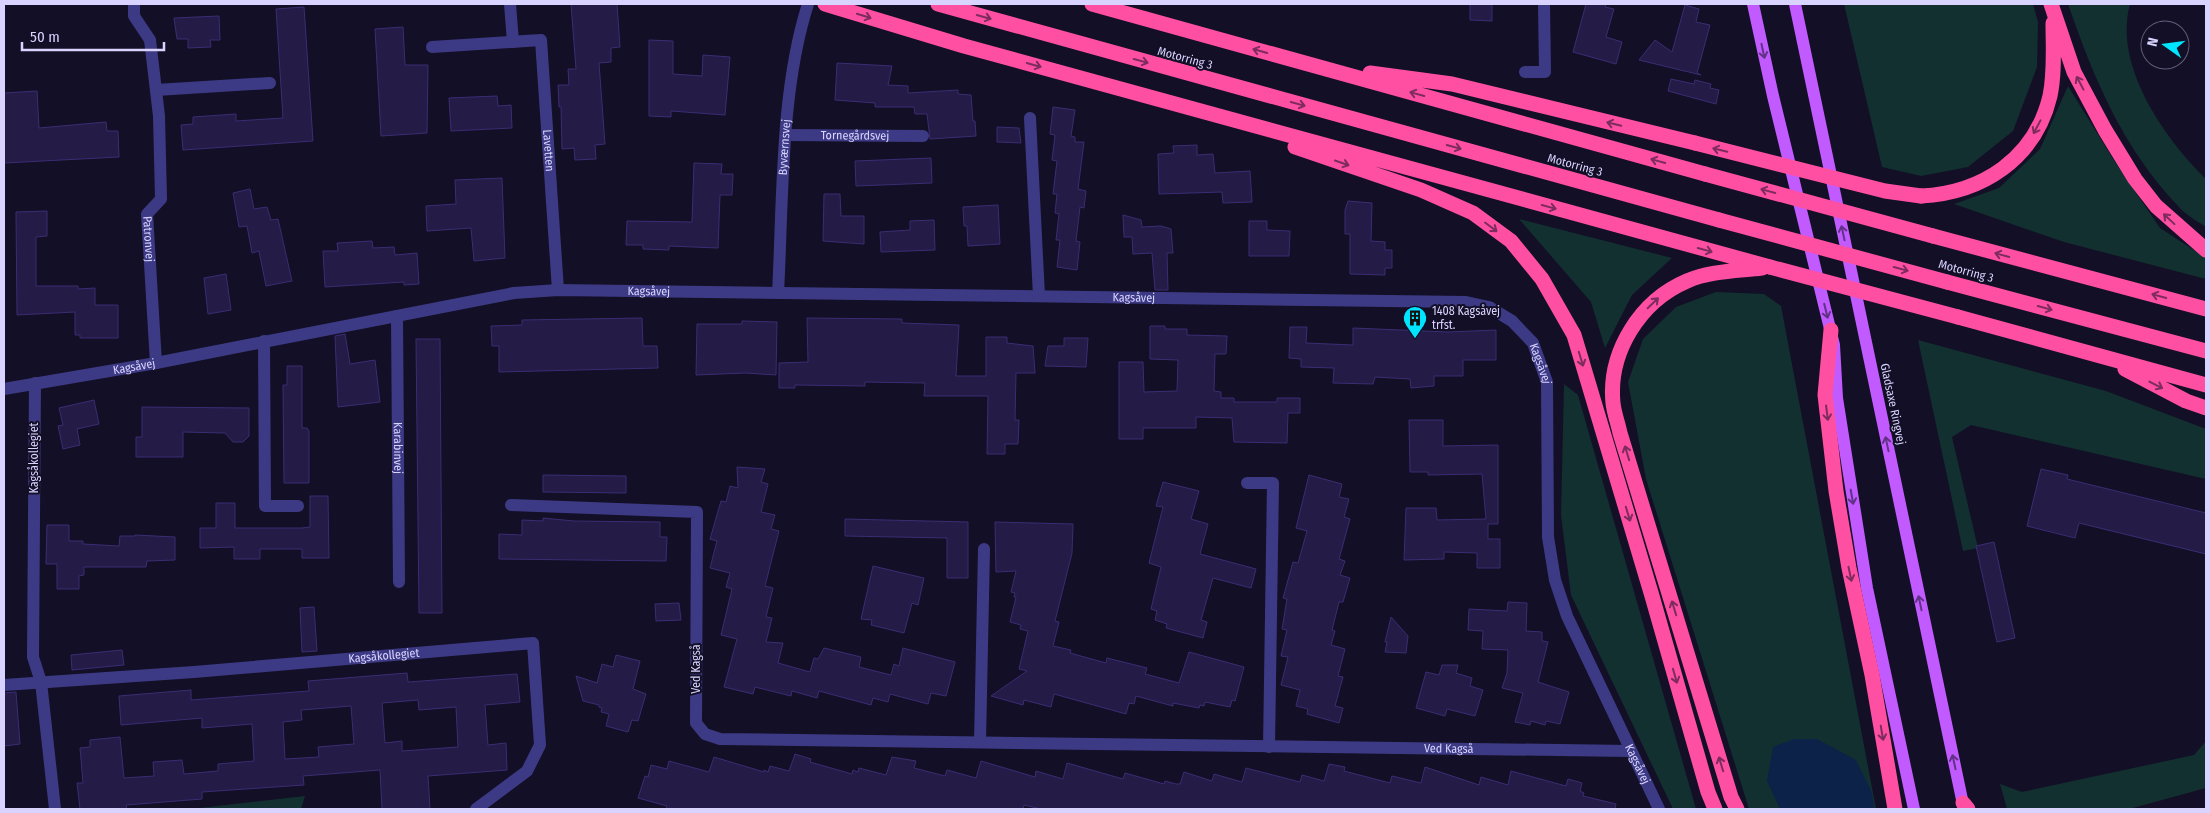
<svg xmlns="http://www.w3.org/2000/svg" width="2210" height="813" viewBox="0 0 2210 813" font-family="'Fira Sans Condensed',sans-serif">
  <rect width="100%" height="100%" fill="#130f26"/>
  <path fill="#12302f" d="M 1844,4 L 2033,4 L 2038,22 L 2037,67 L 2013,131 L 1968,167 L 1921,176 L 1882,167 Z
    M 2068,4 L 2130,4 C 2113,65 2164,138 2206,179 L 2206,227 C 2197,221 2186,215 2179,207 C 2122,147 2094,79 2068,4 Z
    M 2068,86 L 2115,162 L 2160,228 L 2206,258 L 2206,279 L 2064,242 L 1954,204 L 1999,188 L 2040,149 Z
    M 1519,219 L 1672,258 L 1632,295 L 1605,348 L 1591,302 Z
    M 1716,292 L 1764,294 L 1781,306 L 1876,809 L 1749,809 L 1646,479 L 1628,382 L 1643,339 L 1676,307 Z
    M 1918,340 L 2106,391 L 2206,429 L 2206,479 L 1971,425 L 1952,437 L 1978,548 L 1963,551 Z
    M 1564,384 L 1578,395 L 1696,809 L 1673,809 L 1571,595 L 1561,515 Z
    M 2206,741 L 2206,788 L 2129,809 L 2007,809 L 2000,784 L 2022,792 L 2194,755 Z
    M 305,796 L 301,809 L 191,809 Z"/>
  <path fill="#0c2248" d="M 1794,739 L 1817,739 L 1856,760 L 1871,790 L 1874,806 L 1873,809 L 1780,809 L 1767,781 L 1773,747 Z"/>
  <path fill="#241b47" stroke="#3b2d73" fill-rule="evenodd" d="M 571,4 L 617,4 L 620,47 L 611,48 L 611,62 L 599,63 L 605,144 L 595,145 L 596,159 L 575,160 L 574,148 L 562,149 L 561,107 L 559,107 L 558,85 L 569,85 L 568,69 L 576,69 Z
    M 1470,4 L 1492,4 L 1492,21 L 1470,20 Z
    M 1586,4 L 1606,4 L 1605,7 L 1614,9 L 1606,37 L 1622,42 L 1616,64 L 1573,52 Z
    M 1685,5 L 1699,9 L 1696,22 L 1710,25 L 1697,73 L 1701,75 L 1639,60 L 1655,40 L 1672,52 Z
    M 304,7 L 313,141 L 183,150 L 181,125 L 193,124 L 193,117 L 236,114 L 236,121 L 283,118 L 276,9 Z
    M 219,16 L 220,40 L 210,40 L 211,47 L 188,48 L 188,39 L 177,39 L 174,18 Z
    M 403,27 L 405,65 L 428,65 L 427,133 L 381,136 L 375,29 Z
    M 649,40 L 673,41 L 673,74 L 702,76 L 703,55 L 730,57 L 725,115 L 671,111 L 671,117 L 649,116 Z
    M 837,63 L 892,66 L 888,85 L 908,86 L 908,93 L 958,90 L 958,94 L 971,95 L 973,121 L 975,121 L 976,136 L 930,139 L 927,114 L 915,114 L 914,107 L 875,107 L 875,103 L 835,100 Z
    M 1671,79 L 1694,84 L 1695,80 L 1711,84 L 1710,88 L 1719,90 L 1716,104 L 1668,91 Z
    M 37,91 L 39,128 L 106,122 L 107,131 L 118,131 L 119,157 L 4,163 L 4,93 Z
    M 497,96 L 498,106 L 511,105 L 512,128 L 451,131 L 449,98 Z
    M 1053,107 L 1075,110 L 1071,136 L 1075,137 L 1075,142 L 1084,142 L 1078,189 L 1086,191 L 1084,208 L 1080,207 L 1076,241 L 1080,242 L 1077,270 L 1057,267 L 1060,240 L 1056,240 L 1059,214 L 1055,213 L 1057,194 L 1053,194 L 1057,161 L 1052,160 L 1055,135 L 1050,134 Z
    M 997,127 L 1019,128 L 1021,143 L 997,142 Z
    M 1197,145 L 1197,155 L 1213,154 L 1215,173 L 1250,171 L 1252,202 L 1223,203 L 1222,192 L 1159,194 L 1158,154 L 1174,153 L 1173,146 Z
    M 931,158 L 932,183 L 856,186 L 855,161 Z
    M 694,163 L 722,164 L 721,174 L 733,174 L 732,195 L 720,195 L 718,248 L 669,246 L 669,250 L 643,249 L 643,245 L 626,245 L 627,221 L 692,222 Z
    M 502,178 L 505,258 L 474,261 L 471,228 L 427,231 L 426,206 L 456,204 L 455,180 Z
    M 250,189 L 254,209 L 267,207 L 271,220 L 278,219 L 292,281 L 266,286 L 259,251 L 252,253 L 247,226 L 239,227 L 233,193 Z
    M 824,194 L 840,194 L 841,216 L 864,216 L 864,244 L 823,241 Z
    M 1348,201 L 1372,203 L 1371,241 L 1385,242 L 1385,250 L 1392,250 L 1392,268 L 1385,268 L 1385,275 L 1350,274 L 1350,234 L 1345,234 L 1345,210 Z
    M 998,205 L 1000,244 L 968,246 L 967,226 L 964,226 L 963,207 Z
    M 47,211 L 47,236 L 36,237 L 36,286 L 78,286 L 78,289 L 95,288 L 95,305 L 118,305 L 118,338 L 80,338 L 80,335 L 75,335 L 75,312 L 17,315 L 16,212 Z
    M 1123,215 L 1141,220 L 1142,227 L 1161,226 L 1171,229 L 1173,253 L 1167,253 L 1168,290 L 1155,290 L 1152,253 L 1133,254 L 1132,237 L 1124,237 Z
    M 934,220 L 935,250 L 881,252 L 880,232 L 910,230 L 910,221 Z
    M 1249,221 L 1267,221 L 1267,230 L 1290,231 L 1289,256 L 1249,256 Z
    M 372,241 L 373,248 L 394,247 L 395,255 L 417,253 L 419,284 L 404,285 L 404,282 L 325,287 L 323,251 L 338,251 L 337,243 Z
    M 226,274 L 231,310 L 208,314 L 204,278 Z
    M 642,318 L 643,346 L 657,346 L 658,368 L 499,372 L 499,346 L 492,346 L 491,326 L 522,325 L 522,320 Z
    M 807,318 L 902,319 L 902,323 L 959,325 L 956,376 L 986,376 L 986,337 L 1007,337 L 1007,343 L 1033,346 L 1035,373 L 1016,373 L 1015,420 L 1019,420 L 1018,444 L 1005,444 L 1005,454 L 987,454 L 988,396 L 924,396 L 925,383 L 865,382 L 865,386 L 795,385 L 795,388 L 779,388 L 779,363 L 808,362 Z
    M 742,321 L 777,322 L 776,375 L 745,373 L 696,375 L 697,324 L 742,324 Z
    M 1150,326 L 1165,326 L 1165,329 L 1187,329 L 1187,335 L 1227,336 L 1226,354 L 1215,354 L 1214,391 L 1221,392 L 1221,398 L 1234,398 L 1234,402 L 1277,402 L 1277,398 L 1300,398 L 1300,413 L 1288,413 L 1287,443 L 1234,442 L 1232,418 L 1196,417 L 1196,428 L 1143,428 L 1143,439 L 1119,439 L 1119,362 L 1143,362 L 1144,392 L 1177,391 L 1178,360 L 1150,359 Z
    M 1290,327 L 1307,327 L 1306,343 L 1353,345 L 1353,328 L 1448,332 L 1496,330 L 1496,360 L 1463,360 L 1463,376 L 1434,376 L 1434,386 L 1411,388 L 1410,379 L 1375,377 L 1373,384 L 1333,383 L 1334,368 L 1301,367 L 1301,359 L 1289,358 Z
    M 345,334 L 350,364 L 375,360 L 380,402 L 338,407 L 335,336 Z
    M 1064,338 L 1088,338 L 1086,367 L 1045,366 L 1048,346 L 1064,346 Z
    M 416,339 L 440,339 L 442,613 L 419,613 Z
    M 287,366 L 302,366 L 302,428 L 307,428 L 309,431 L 309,483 L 284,483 L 283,385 L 287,385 Z
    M 94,400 L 99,424 L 77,429 L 80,445 L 63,449 L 58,426 L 63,425 L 59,408 Z
    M 142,407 L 249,408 L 249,436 L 243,442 L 233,442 L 225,433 L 183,432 L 183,457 L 136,457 L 136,437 L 142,437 Z
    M 1409,420 L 1443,420 L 1443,446 L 1498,445 L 1498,524 L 1488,524 L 1488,539 L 1500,539 L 1500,568 L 1477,568 L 1477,553 L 1444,552 L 1444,559 L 1404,560 L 1406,508 L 1436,508 L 1437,520 L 1486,519 L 1482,474 L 1428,475 L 1428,472 L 1410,472 Z
    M 737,467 L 765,469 L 761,482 L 768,484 L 761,512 L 775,515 L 771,529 L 779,531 L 765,586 L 773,588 L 766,617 L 772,618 L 766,642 L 783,643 L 778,663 L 810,672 L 814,658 L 818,659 L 824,648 L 861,657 L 859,667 L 891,675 L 894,664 L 899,666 L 903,648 L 955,662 L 946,696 L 931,693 L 928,704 L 890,694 L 888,702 L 873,698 L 871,705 L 819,691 L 817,698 L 792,691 L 791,696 L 755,687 L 753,694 L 724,687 L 737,639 L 721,635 L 732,589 L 726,587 L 730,573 L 710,568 L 717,541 L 710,539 L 721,501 L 726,502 L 730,486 L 738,488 Z
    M 2041,469 L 2068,475 L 2067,479 L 2206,513 L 2206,554 L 2079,523 L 2075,538 L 2027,526 Z
    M 543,475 L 626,476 L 626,493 L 543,492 Z
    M 1309,475 L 1342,484 L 1339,497 L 1349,499 L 1344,517 L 1350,519 L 1339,559 L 1345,561 L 1340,575 L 1350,578 L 1343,602 L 1339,602 L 1332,630 L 1335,631 L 1331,645 L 1345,649 L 1338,676 L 1343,677 L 1335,706 L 1343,708 L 1339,723 L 1307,714 L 1308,709 L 1296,706 L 1300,690 L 1281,685 L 1288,657 L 1281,656 L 1287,630 L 1282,629 L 1287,599 L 1283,598 L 1293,562 L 1298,563 L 1307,531 L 1296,528 Z
    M 1163,482 L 1199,491 L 1191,519 L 1208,524 L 1200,554 L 1256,569 L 1251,588 L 1213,578 L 1201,620 L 1207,622 L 1203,638 L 1166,628 L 1167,624 L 1155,620 L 1157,611 L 1151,609 L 1161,567 L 1149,563 L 1163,507 L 1156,506 Z
    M 310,496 L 328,496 L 329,558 L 302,558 L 302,549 L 260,549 L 260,559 L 234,559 L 234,547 L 200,548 L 200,528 L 216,528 L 216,503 L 235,503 L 235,528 L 302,528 L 310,527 Z
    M 543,518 L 574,521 L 660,522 L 660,537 L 667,537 L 666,561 L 499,559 L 499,534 L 522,535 L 522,520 L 543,521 Z
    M 845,519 L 968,522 L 968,578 L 947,578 L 947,538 L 845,536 Z
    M 995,522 L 1073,524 L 1072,553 L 1055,621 L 1059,622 L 1053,646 L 1071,650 L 1070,653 L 1106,663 L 1107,658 L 1147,668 L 1145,674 L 1179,683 L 1189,652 L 1244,667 L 1235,701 L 1232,700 L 1230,707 L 1205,702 L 1204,706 L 1200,705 L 1199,708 L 1173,703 L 1173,706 L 1136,696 L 1134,704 L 1129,703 L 1126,714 L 1054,694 L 1051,707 L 1024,700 L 1023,705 L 991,696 L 1027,671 L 1019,669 L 1028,631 L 1020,629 L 1021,625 L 1010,622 L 1016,597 L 1014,597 L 1015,593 L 1011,592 L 1016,571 L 996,572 Z
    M 47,525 L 69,525 L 69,541 L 83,541 L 83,544 L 119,546 L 120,536 L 135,536 L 135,535 L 175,537 L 175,560 L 147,561 L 146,567 L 84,567 L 84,575 L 79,576 L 79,589 L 57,589 L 57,564 L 46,564 Z
    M 1994,542 L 2015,638 L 1997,642 L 1976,546 Z
    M 873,566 L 924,578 L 918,605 L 912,603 L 904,633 L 871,625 L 872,620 L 861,619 Z
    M 1508,602 L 1527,603 L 1526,631 L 1542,632 L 1542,641 L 1548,642 L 1538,682 L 1569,692 L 1560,724 L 1546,721 L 1545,725 L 1531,721 L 1530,725 L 1515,722 L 1523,693 L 1502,688 L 1507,673 L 1508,650 L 1482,649 L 1483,631 L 1468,630 L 1469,609 L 1507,611 Z
    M 679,603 L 681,620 L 656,621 L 655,604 Z
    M 314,607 L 317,651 L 302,652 L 300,608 Z
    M 1391,617 L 1408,636 L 1406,653 L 1385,652 L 1387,642 L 1385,642 Z
    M 122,650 L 124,665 L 72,670 L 71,655 Z
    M 616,655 L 640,661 L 633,689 L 646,694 L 638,721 L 632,720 L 628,732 L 606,726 L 609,714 L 601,712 L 602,708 L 599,707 L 599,705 L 583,701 L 576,676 L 597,683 L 602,664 L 613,667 Z
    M 1442,665 L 1458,665 L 1456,673 L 1472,678 L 1470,686 L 1483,690 L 1475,716 L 1447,709 L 1445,716 L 1416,708 L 1426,672 L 1439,675 Z
    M 407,673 L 408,682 L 517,674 L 520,702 L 485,705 L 488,745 L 506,743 L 507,770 L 428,776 L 430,809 L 382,809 L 380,770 L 303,776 L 304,785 L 202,792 L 202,799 L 126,805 L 127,809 L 80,809 L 77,783 L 83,783 L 80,748 L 90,747 L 90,740 L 120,737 L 124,778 L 154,776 L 153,762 L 182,760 L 184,774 L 218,771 L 218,764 L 254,761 L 252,724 L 202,728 L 202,718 L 121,725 L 119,696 L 191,690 L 191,700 L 309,691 L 308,681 ZM 418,700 L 419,710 L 456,707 L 458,747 L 402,751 L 402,741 L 385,743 L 382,703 ZM 351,706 L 354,744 L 318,747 L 319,757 L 285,759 L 283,722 L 302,720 L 301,710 Z
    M 16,692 L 20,744 L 4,746 L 4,693 Z
    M 795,754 L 811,759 L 810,762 L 852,774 L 853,770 L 858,772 L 859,768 L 886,775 L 892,757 L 916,761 L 914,768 L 945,776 L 947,770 L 976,778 L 981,761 L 1035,777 L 1036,771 L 1063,779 L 1067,763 L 1123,779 L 1125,773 L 1164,784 L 1165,781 L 1176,784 L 1180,784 L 1184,772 L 1212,781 L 1214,774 L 1242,782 L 1246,768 L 1300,782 L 1302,775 L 1324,781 L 1329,764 L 1345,767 L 1344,771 L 1390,783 L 1392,776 L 1421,783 L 1425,767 L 1479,785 L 1481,777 L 1508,785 L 1511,771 L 1566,786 L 1568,779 L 1582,783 L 1580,791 L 1584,793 L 1583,796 L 1616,804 L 1615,809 L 1041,809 L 1024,805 L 1023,809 L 666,809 L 667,806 L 638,798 L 645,776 L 648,777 L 651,765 L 667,769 L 669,761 L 709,772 L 714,757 L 764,772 L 764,770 L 768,772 L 770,766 L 789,771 Z"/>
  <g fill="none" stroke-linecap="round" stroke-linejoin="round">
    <g stroke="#3d3a85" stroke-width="12">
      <path id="s1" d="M 134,4 L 134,16 L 150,40 L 159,116 L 161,199 L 147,214 L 156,363"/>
      <path d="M 510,4 L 513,42"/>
      <path id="s2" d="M 432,47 L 541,40 L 558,290"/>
      <path d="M 1525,72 L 1545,72 L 1544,4"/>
      <path d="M 156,90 L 270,83"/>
      <path d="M 1030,118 L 1039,296"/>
      <path id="s3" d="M 786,135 L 923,136"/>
      <path id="s4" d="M 778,293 C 783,201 780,91 808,4"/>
      <path id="s5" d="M 397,316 L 399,582"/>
      <path d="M 264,341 L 265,506 L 298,506"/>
      <path d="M 35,383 L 33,657 L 41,682 L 55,809"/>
      <path id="s6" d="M 4,389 L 156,363 L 514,293 L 558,290 L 1466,302 L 1489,307 L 1512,321 L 1533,343 L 1547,382 L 1548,537 L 1555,580 L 1567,616 L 1659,809"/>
      <path d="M 1247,483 L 1273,483 L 1269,747"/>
      <path id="s7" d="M 511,505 L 697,512 L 696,723 L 705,734 L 720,739 L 1630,751"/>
      <path id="s8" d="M 4,685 L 194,672 L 533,643 L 540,745 L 527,771 L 476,809"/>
      <path d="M 980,742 L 984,549"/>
    </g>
    <path stroke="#c25bff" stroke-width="12" d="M 1753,4 L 1773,96 L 1834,345 L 1837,398 L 1867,588 L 1914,809
      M 1795,4 L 1964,809"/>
    <path stroke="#ff4fa3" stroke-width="15" d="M 825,4 L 964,46 L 1770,267
      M 938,4 L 1719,220
      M 1092,4 L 1705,174
      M 2051,4 L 2074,72 L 2105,130 L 2135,179 L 2156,206 L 2206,250
      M 1370,73 L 1452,84 L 1695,143
      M 1295,147 L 1421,190 L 1473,213 L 1511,241 L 1542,279 L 1574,335 L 1652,596 L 1708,792 L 1715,809
      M 1921,196 C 1982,193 2035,159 2050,96 C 2055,72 2053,47 2053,23
      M 1933,236 L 2206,309
      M 1947,282 L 2206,351
      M 1958,317 L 2206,385
      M 1831,330 L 1825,395 L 1836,491 L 1849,568 L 1872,675 L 1895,809
      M 2125,369 L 2186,401 L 2206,408
      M 1963,803 L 1968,809
      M 1737,809 L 1731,797 L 1620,433 C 1618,423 1614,413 1613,403 C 1608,352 1640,301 1687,281 C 1710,271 1737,271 1762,268"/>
    <path stroke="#ff4fa3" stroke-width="15" d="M 1695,143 L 1885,191 L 1921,196
      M 1705,174 L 1933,236
      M 1719,220 L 1947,282
      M 1770,267 L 1958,317"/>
  </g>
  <defs><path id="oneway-shaft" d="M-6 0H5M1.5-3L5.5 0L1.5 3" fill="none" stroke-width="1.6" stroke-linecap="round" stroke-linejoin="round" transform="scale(1.25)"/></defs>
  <g stroke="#7d2c5e">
    <use href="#oneway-shaft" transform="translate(864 16) rotate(17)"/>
    <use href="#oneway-shaft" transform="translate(984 17) rotate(16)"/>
    <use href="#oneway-shaft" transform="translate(1260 51) rotate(-164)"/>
    <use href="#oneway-shaft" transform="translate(1141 61) rotate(15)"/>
    <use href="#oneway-shaft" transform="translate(1034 65) rotate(16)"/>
    <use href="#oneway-shaft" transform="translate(2080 83) rotate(-118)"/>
    <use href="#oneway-shaft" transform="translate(1417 94) rotate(-165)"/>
    <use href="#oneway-shaft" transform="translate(1298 104) rotate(15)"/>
    <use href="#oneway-shaft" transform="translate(1614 124) rotate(-166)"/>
    <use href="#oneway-shaft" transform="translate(2037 127) rotate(118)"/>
    <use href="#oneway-shaft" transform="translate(1454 147) rotate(15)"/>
    <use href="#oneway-shaft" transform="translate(1720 150) rotate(-166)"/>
    <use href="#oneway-shaft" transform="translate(1658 161) rotate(-165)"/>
    <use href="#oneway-shaft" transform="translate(1342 163) rotate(19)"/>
    <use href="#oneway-shaft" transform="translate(1768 191) rotate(-165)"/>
    <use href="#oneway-shaft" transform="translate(1549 207) rotate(15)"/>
    <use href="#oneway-shaft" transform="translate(2169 219) rotate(-137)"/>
    <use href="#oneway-shaft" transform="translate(1491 227) rotate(37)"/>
    <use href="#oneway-shaft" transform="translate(1705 250) rotate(15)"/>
    <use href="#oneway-shaft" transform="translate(2002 255) rotate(-165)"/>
    <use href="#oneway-shaft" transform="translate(1901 269) rotate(15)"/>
    <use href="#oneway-shaft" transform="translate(2159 296) rotate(-165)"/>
    <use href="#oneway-shaft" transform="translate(1653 303) rotate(-44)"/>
    <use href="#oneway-shaft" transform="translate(2045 308) rotate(15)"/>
    <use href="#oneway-shaft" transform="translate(1581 359) rotate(73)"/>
    <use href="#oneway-shaft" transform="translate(2156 385) rotate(27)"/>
    <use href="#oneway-shaft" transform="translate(1827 413) rotate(83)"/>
    <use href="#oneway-shaft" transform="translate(1627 453) rotate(-107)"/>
    <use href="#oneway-shaft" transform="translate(1628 514) rotate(73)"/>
    <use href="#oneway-shaft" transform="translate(1850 574) rotate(78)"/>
    <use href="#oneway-shaft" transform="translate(1674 608) rotate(-107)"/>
    <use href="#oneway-shaft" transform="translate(1675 676) rotate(74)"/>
    <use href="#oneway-shaft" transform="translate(1882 733) rotate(80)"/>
    <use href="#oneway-shaft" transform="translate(1721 764) rotate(-107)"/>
  </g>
  <g stroke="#623188">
    <use href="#oneway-shaft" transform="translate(1763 51) rotate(78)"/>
    <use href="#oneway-shaft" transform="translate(1843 233) rotate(-102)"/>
    <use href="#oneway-shaft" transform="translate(1826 311) rotate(76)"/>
    <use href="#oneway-shaft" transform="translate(1887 444) rotate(-102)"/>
    <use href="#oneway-shaft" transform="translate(1852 497) rotate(80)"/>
    <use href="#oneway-shaft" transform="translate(1920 603) rotate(-102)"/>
    <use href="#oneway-shaft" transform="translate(1954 762) rotate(-102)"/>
  </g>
  <defs>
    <g id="building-pin" transform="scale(1.25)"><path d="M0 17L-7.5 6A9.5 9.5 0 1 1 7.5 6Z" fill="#00e5ff" stroke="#130f26"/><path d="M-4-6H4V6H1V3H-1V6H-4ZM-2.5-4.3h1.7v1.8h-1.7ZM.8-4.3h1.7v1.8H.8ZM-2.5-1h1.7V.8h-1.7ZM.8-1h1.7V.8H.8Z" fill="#111"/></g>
  </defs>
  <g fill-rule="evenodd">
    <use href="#building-pin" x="1415" y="318"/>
  </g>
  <g text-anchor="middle" stroke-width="4" stroke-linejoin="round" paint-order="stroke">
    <g font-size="12" fill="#d9d4ff" stroke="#130f26">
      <text transform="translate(1185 58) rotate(15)" y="4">Motorring 3</text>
      <text dy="4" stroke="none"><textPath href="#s3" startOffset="69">Tornegårdsvej</textPath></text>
      <text dy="4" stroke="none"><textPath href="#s4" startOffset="146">Byværnsvej</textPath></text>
      <text dy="4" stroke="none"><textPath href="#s2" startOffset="220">Lavetten</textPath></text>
      <text transform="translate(1575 165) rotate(15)" y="4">Motorring 3</text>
      <text dy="4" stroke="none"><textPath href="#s1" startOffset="246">Patronvej</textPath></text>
      <text transform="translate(1966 271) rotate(15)" y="4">Motorring 3</text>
      <text dy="4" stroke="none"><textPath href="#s6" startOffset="654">Kagsåvej</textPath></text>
      <text dy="4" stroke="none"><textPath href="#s6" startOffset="1139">Kagsåvej</textPath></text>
      <text dy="4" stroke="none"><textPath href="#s6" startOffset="1574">Kagsåvej</textPath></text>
      <text dy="4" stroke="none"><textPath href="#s6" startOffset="132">Kagsåvej</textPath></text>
      <text transform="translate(1893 404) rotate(78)" y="4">Gladsaxe Ringvej</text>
      <text dy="4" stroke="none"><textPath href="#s5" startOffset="132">Karabinvej</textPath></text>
      <text transform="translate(34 458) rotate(-90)" y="4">Kagsåkollegiet</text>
      <text dy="4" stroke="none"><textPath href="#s8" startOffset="381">Kagsåkollegiet</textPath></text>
      <text transform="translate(696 669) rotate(-90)" y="4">Ved Kagså</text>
      <text dy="4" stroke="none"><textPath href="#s7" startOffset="1156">Ved Kagså</textPath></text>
      <text dy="4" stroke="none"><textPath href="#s6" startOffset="1994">Kagsåvej</textPath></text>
    </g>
    <g font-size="12" fill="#d9d4ff" stroke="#130f26" text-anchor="start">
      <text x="1432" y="315">1408 Kagsåvej<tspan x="1432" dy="14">trfst.</tspan></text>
    </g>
  </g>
  <rect width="2210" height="813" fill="none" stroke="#d9d4ff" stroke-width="10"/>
  <g transform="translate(2165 45) rotate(284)"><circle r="24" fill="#130f26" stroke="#625e7d"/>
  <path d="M0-4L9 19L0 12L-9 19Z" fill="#00e5ff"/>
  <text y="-8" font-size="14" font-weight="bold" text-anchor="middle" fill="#d9d4ff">N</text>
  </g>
  <path d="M22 42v8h142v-8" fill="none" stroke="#d9d4ff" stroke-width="2.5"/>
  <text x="30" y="42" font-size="15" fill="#d9d4ff" stroke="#130f26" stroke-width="4" paint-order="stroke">50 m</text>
</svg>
